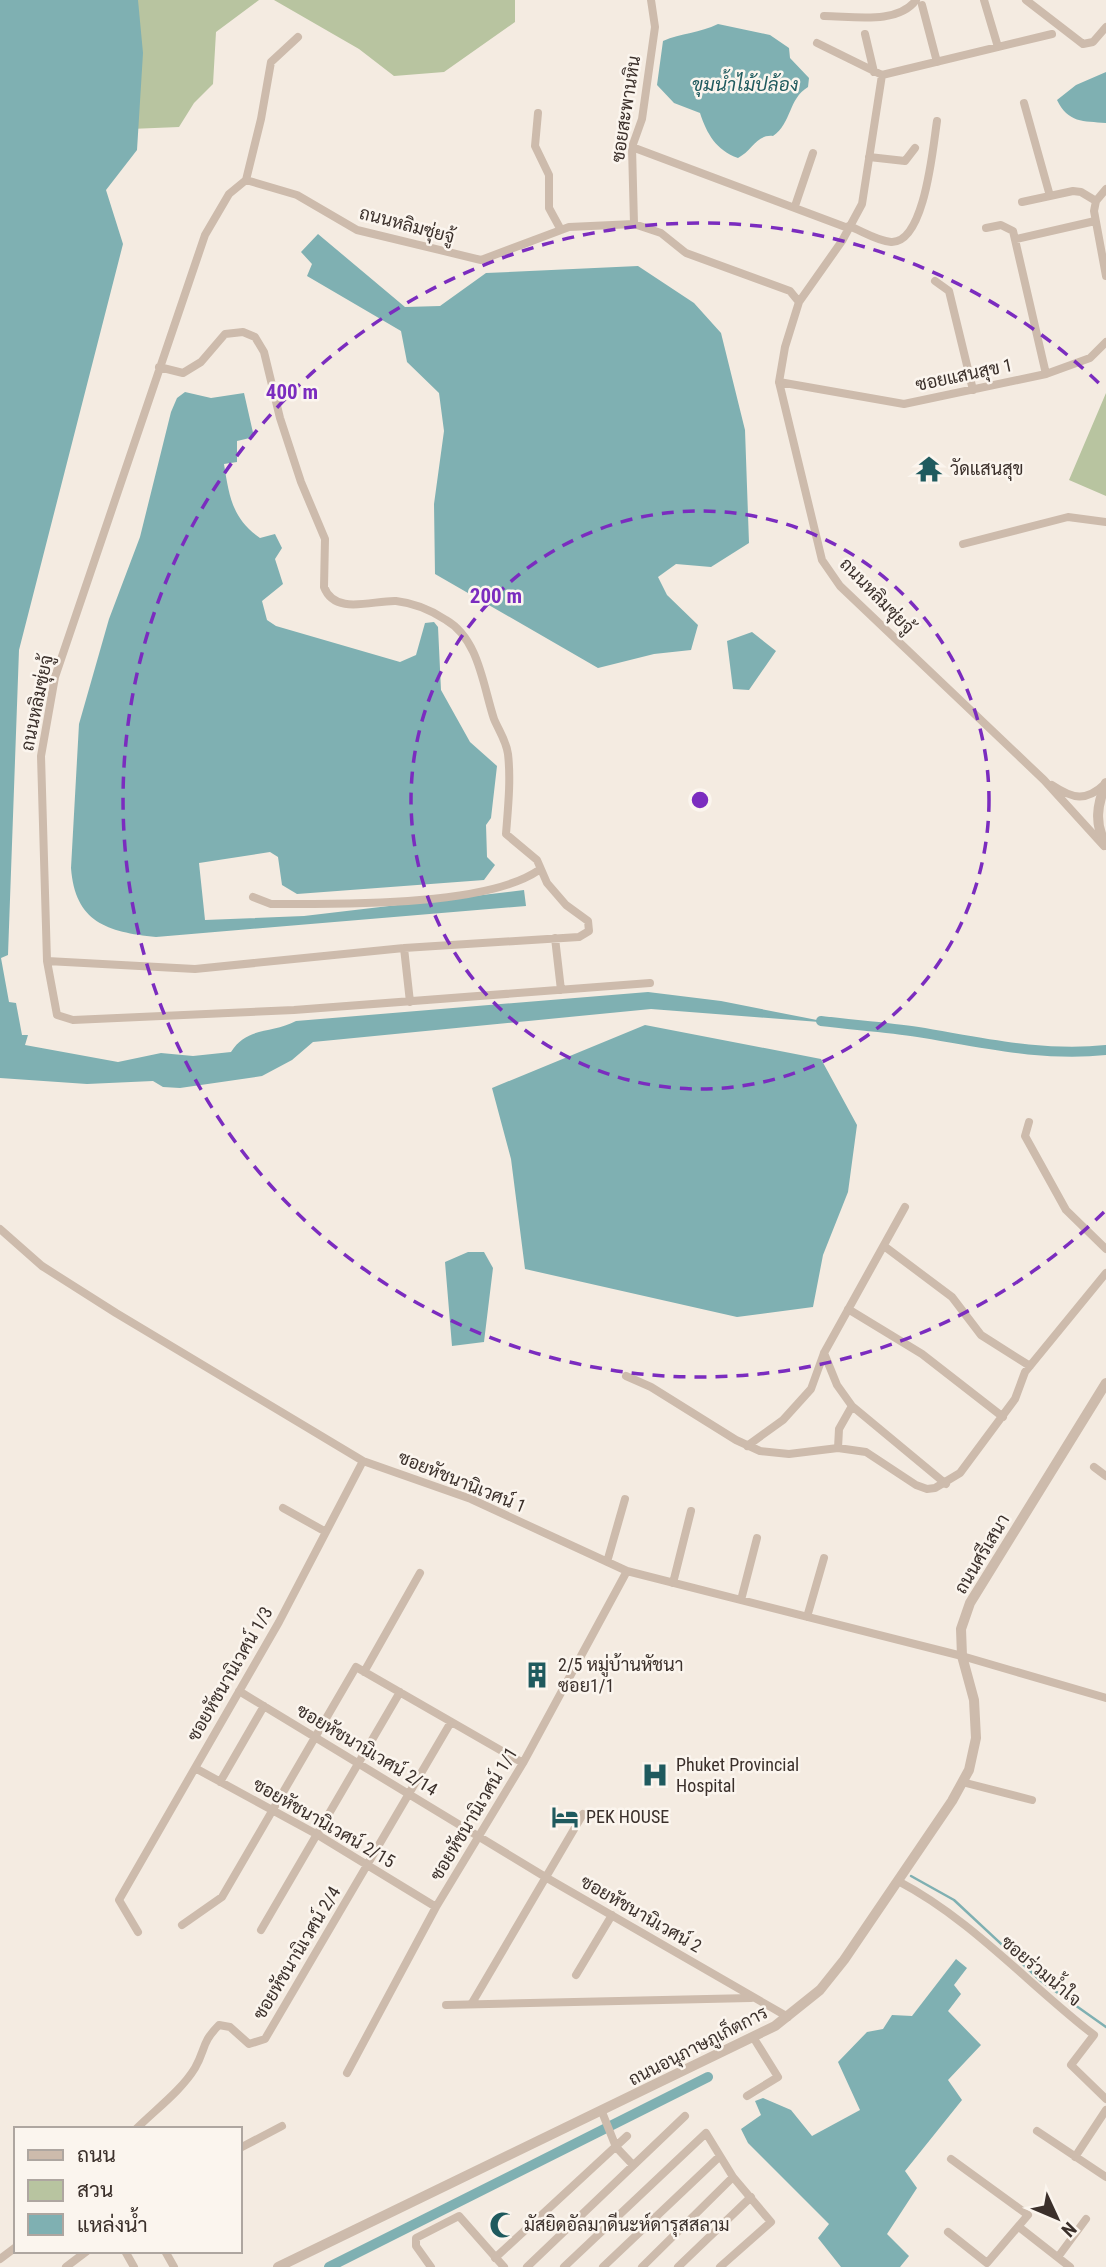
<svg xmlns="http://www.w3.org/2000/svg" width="1106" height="2267" viewBox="0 0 1106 2267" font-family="'Roboto Condensed',Sarabun,sans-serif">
  <rect width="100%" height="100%" fill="#f4ebe1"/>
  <path fill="#b8c4a0" d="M 32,0 L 259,0 L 216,32 L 213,84 L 194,103 L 179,127 L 130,129 Z
    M 274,0 L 515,0 L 515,22 L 444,72 L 394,76 L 359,49 Z
    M 1106,393 L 1106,496 L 1069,480 Z"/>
  <path fill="#7fb0b2" d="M 0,0 L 138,0 L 143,53 L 137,150 L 106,190 L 123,244 L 19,650 L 8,955 L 1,958 L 9,1002 L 16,1003 L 22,1035 L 28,1035 L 25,1045 L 118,1062 L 161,1053 L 193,1056 L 231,1052 C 247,1026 272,1034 296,1021 L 648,992 L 721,1001 L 832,1023 L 651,1009 L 313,1042 L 292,1060 L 262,1076 L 180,1088 L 163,1087 L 153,1081 L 87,1084 L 0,1078 Z
    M 718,24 L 770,35 L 789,48 L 790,58 L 809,78 L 808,87 C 788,99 792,123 773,136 C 757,134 752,151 738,158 C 716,150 707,134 700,113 L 674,103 L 657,85 L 663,41 C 681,33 700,33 718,24 Z
    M 1106,72 L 1106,123 C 1083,121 1068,123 1057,100 L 1076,85 Z
    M 318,234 L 405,307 L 440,306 L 486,273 L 638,266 L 694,303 L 721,333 L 745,430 L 749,543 L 711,567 L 676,564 L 658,577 L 667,595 L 698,625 L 691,650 L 654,654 L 598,668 L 435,574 L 434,504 L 444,431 L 439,393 L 407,362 L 401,331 L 307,276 L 312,264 L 301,252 Z
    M 185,392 L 211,398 L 244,393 L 254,437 L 237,441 L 237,462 L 224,464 C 229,495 232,519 260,538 L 275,534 L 282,548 L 275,559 L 283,584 L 262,601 L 267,620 L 276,626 L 400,662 L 416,655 L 425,623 L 434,622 L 438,627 L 441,690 L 470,742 L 497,766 L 491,818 L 486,825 L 487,857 L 495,865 L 484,880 L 297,894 L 282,885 L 278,857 L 270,852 L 199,863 L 205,920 L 304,916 L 524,890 L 526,906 L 156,937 C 107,932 75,922 71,868 L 79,724 L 109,619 L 140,537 L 171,412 L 177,398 Z
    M 752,632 L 776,651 L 749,690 L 733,689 L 727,641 Z
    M 645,1025 L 821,1059 L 857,1125 L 848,1192 L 823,1255 L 813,1307 L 737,1317 L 525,1269 L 511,1159 L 492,1088 Z
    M 468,1252 L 484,1252 L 493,1268 L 484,1342 L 452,1346 L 445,1262 Z
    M 956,1959 L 967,1968 L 954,1985 L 961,1994 L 948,2011 L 981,2045 L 948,2080 L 962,2100 L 905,2171 L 917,2188 L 887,2234 L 909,2256 L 900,2267 L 841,2267 L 818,2238 L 829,2224 L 748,2143 L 741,2129 L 761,2115 L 755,2101 L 763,2098 L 791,2110 L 812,2136 L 860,2110 L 838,2062 L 867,2032 L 883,2029 L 892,2015 L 912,2016 Z"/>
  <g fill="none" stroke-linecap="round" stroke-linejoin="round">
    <path stroke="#7fb0b2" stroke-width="2.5" d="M 911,1876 L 954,1900 L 1041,1981 L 1106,2027"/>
    <path stroke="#7fb0b2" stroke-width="10" d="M 821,1021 C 853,1025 886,1027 918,1032 C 980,1042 1042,1057 1106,1050
      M 329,2267 L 708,2077"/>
    <path stroke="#cdbbac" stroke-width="8" d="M 984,0 L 998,47
      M 1026,0 L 1083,44 L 1093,42 L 1106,27
      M 922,5 L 937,62
      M 824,16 C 852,16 898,25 916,0
      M 865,34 L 874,72
      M 817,43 L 882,75 L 1052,34
      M 1024,103 L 1050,196
      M 538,113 L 535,146 L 549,175 L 549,208 L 561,230
      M 632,147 L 848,228
      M 869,157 L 905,161 L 915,148
      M 246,180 L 261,119 L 271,62 L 298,37
      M 1106,189 L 1096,201 L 1094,211 L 1106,276
      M 1022,202 L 1073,191 L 1081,192 L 1096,201
      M 795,206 L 813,153
      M 634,224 L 632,147 L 642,119 L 655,27 L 651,0
      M 849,226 C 862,231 877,241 891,242 C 925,244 933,146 937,121
      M 986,228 L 1001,225 L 1013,231 L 1046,374
      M 1016,239 L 1095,221
      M 935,281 L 949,291 L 973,390
      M 799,302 L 842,241 L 862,204 L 882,75
      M 779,382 L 904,404 L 1046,374 L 1090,358 L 1106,342
      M 963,544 L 1068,517 L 1106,522
      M 1052,785 C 1073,799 1086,802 1105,784
      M 253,897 L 271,904 C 337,904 486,907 539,870
      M 555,938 L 561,990
      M 404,948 L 410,1002
      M 47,961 L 195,969 L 404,948 L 579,937 L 589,931 L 588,921 L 566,905 L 547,883 L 537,860 L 506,834 C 508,808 511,780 508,754 C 506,740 499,731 494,719 C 483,686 479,639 446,620 C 431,610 414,603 396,601 C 373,600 335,616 324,587 L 325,539 L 301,482 L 280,418 L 264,352 L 255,337 L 243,332 L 225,334 L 201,362 L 183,373 L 159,367
      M 650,983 L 294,1010 L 73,1020 L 57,1015 L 47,961 L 41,756 L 55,677 L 205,235 L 229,194 L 246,180 L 297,195 L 357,230 L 481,260 L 569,227 L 634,224 L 661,233 L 686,253 L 790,291 L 799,302 L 785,347 L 779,382 L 822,560 L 840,586 L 1044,780 L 1104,846
      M 1029,1122 L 1025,1136 L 1066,1210 L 1106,1249
      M 0,1229 L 42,1266 L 116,1313 L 363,1461 L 471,1499 L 627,1571 L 962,1656 L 1106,1698
      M 884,1246 L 952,1297 L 981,1335 L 1030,1366
      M 848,1309 L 922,1354 L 1003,1417
      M 824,1353 L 837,1385 L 852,1406 L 946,1484
      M 626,1376 L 651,1387 L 736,1440 L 760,1451 L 789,1454 L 838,1448 L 866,1452 L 916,1485 L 927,1489 L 935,1488 L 960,1473 L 1015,1399 L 1025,1372 L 1106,1273
      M 747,1446 L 783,1420 L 811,1389 L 824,1353 L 905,1207
      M 838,1448 L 839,1429 L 852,1406
      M 1094,1467 L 1106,1476
      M 283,1508 L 326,1532
      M 607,1562 L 625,1499
      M 673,1583 L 691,1511
      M 741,1600 L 757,1538
      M 807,1617 L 824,1558
      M 364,1672 L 420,1573
      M 239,1691 L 547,1878 L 788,2017
      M 195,1768 L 318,1835 L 436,1907
      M 220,1782 L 264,1706
      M 962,1782 L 1032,1800
      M 898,1881 C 971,1919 1028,1984 1094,2035 L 1071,2065 L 1106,2099
      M 182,1925 L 222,1897 L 356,1667 L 523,1763
      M 261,1930 L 400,1692
      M 138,1932 L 119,1900 L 279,1622 L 363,1461
      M 576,1975 L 612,1915
      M 472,2003 L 583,1814
      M 446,2005 L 751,1998
      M 347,2073 L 436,1907 L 523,1763 L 627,1571
      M 747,2096 L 778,2077 L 753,2037
      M 602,2112 L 616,2147 L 633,2165
      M 136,2129 C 155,2110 181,2091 195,2068 C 206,2049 201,2043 219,2025 L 230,2027 L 249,2044 L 265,2039 L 451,1722
      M 1037,2131 L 1106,2177
      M 240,2148 L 282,2126
      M 1075,2157 L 1106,2110
      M 1019,2227 L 1070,2267
      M 948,2232 L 987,2263 L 1028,2215 L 951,2159
      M 125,2251 L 134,2267
      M 165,2251 L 174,2267
      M 1058,2257 L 1086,2219
      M 495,2258 L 627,2136
      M 0,2259 L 16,2247
      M 66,2267 L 87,2251
      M 431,2267 L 416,2246 L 416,2238 L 459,2216 L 504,2267
      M 527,2267 L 685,2116
      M 564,2267 L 706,2133 L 733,2177 L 771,2222 L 720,2267
      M 603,2267 L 720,2156
      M 642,2267 L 733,2177
      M 678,2267 L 751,2197"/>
    <path stroke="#cdbbac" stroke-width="10" d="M 1106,783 C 1097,805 1094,824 1106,845
      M 278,2267 L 775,2026 L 820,1990 L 844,1960 L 952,1801 L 969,1770 L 976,1738 L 974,1700 L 962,1656 L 961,1629 L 970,1603 L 1106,1383"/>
  </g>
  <g fill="none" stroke="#7b2cbf" stroke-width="3.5" stroke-dasharray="12 9">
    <circle cx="700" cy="800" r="289"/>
    <path d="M1104 1212A577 577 0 1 1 1104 388"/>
  </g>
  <defs>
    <g id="temple-bare" transform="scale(2.1)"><path d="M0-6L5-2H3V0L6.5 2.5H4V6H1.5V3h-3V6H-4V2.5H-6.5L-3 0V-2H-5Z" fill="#1f5a5e" stroke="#fbf5ee" stroke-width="2.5" paint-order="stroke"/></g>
    <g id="building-bare" transform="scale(2.1)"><path d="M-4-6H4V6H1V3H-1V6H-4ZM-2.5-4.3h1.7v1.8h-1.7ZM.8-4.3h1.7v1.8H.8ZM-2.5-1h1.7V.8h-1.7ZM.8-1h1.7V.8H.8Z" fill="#1f5a5e" stroke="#fbf5ee" stroke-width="2.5" paint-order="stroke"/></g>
    <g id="hospital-bare" transform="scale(2.1)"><path d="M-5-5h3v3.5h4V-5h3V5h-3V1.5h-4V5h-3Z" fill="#1f5a5e" stroke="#fbf5ee" stroke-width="2.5" paint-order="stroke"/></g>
    <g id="hotel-bare" transform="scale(2.1)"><path d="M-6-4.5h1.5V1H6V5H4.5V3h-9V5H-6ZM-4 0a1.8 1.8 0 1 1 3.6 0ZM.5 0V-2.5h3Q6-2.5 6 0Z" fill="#1f5a5e" stroke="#fbf5ee" stroke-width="2.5" paint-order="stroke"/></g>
    <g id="mosque-bare" transform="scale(2.1)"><path d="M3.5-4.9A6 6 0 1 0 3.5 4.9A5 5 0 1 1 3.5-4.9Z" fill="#1f5a5e" stroke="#fbf5ee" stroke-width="2.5" paint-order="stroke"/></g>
  </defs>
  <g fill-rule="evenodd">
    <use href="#temple-bare" x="929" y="469"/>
    <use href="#building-bare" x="537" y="1675"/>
    <use href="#hospital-bare" x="655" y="1775"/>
    <use href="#hotel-bare" x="565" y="1817"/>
    <use href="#mosque-bare" x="503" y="2225"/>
  </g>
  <g text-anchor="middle" stroke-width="5" stroke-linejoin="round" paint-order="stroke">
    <g font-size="18" fill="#3b302b" stroke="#fbf5ee">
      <text transform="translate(626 109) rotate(-81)" y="6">ซอยสะพานหิน</text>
      <text transform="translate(407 225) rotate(15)" y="6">ถนนหลิมซุ่ยจู้</text>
      <text transform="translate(964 375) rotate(-12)" y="6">ซอยแสนสุข 1</text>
      <text transform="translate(877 596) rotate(46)" y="6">ถนนหลิมซุ่ยจู้</text>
      <text transform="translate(37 703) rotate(-78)" y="6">ถนนหลิมซุ่ยจู้</text>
      <text transform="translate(462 1482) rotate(22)" y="6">ซอยหัชนานิเวศน์ 1</text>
      <text transform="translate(982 1554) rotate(-59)" y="6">ถนนศรีเสนา</text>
      <text transform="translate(230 1674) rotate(-60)" y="6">ซอยหัชนานิเวศน์ 1/3</text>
      <text transform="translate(367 1750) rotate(31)" y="6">ซอยหัชนานิเวศน์ 2/14</text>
      <text transform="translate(474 1814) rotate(-59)" y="6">ซอยหัชนานิเวศน์ 1/1</text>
      <text transform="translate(324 1823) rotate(30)" y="6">ซอยหัชนานิเวศน์ 2/15</text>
      <text transform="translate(641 1914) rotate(30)" y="6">ซอยหัชนานิเวศน์ 2</text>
      <text transform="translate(297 1953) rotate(-59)" y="6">ซอยหัชนานิเวศน์ 2/4</text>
      <text transform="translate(1041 1971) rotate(40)" y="6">ซอยร่วมน้ำใจ</text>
      <text transform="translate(698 2046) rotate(-27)" y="6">ถนนอนุภาษภูเก็ตการ</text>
    </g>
    <g font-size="18" fill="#3b302b" stroke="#fbf5ee" text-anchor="start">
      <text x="950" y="475">วัดแสนสุข</text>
      <text x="558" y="1671">2/5 หมู่บ้านหัชนา<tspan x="558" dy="21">ซอย1/1</tspan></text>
      <text x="676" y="1771">Phuket Provincial<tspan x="676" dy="21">Hospital</tspan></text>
      <text x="586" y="1823">PEK HOUSE</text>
      <text x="524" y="2231">มัสยิดอัลมาดีนะห์ดารุสสลาม</text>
    </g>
    <g font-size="19" font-style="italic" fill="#1f5a5e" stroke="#fbf5ee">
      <text x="745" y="91">ขุมน้ำไม้ปล้อง</text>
    </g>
  </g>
  <circle cx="700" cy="800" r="10" fill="#7b2cbf" stroke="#fbf5ee" stroke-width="3.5"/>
  <g font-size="21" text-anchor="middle" font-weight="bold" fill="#7b2cbf" stroke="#fbf5ee" stroke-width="5" stroke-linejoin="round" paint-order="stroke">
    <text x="292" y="399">400 m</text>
    <text x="496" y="603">200 m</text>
  </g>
  <rect x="14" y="2127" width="228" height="126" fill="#fbf5ee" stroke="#aea6a0" stroke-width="2"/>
  <rect x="28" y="2150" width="35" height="10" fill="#cdbbac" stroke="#aea6a0" stroke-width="2"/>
  <text x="77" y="2162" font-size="21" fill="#3b302b">ถนน</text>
  <rect x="28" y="2180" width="35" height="21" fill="#b8c4a0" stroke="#aea6a0" stroke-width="2"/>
  <text x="77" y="2197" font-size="21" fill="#3b302b">สวน</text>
  <rect x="28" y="2214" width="35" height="21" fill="#7fb0b2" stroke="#aea6a0" stroke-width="2"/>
  <text x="77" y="2232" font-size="21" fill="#3b302b">แหล่งน้ำ</text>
  <g transform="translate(1057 2218) rotate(134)" stroke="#fbf5ee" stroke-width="5" paint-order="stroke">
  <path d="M0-5L12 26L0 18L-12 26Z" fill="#3b302b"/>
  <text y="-10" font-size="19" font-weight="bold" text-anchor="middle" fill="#3b302b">N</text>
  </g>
</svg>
